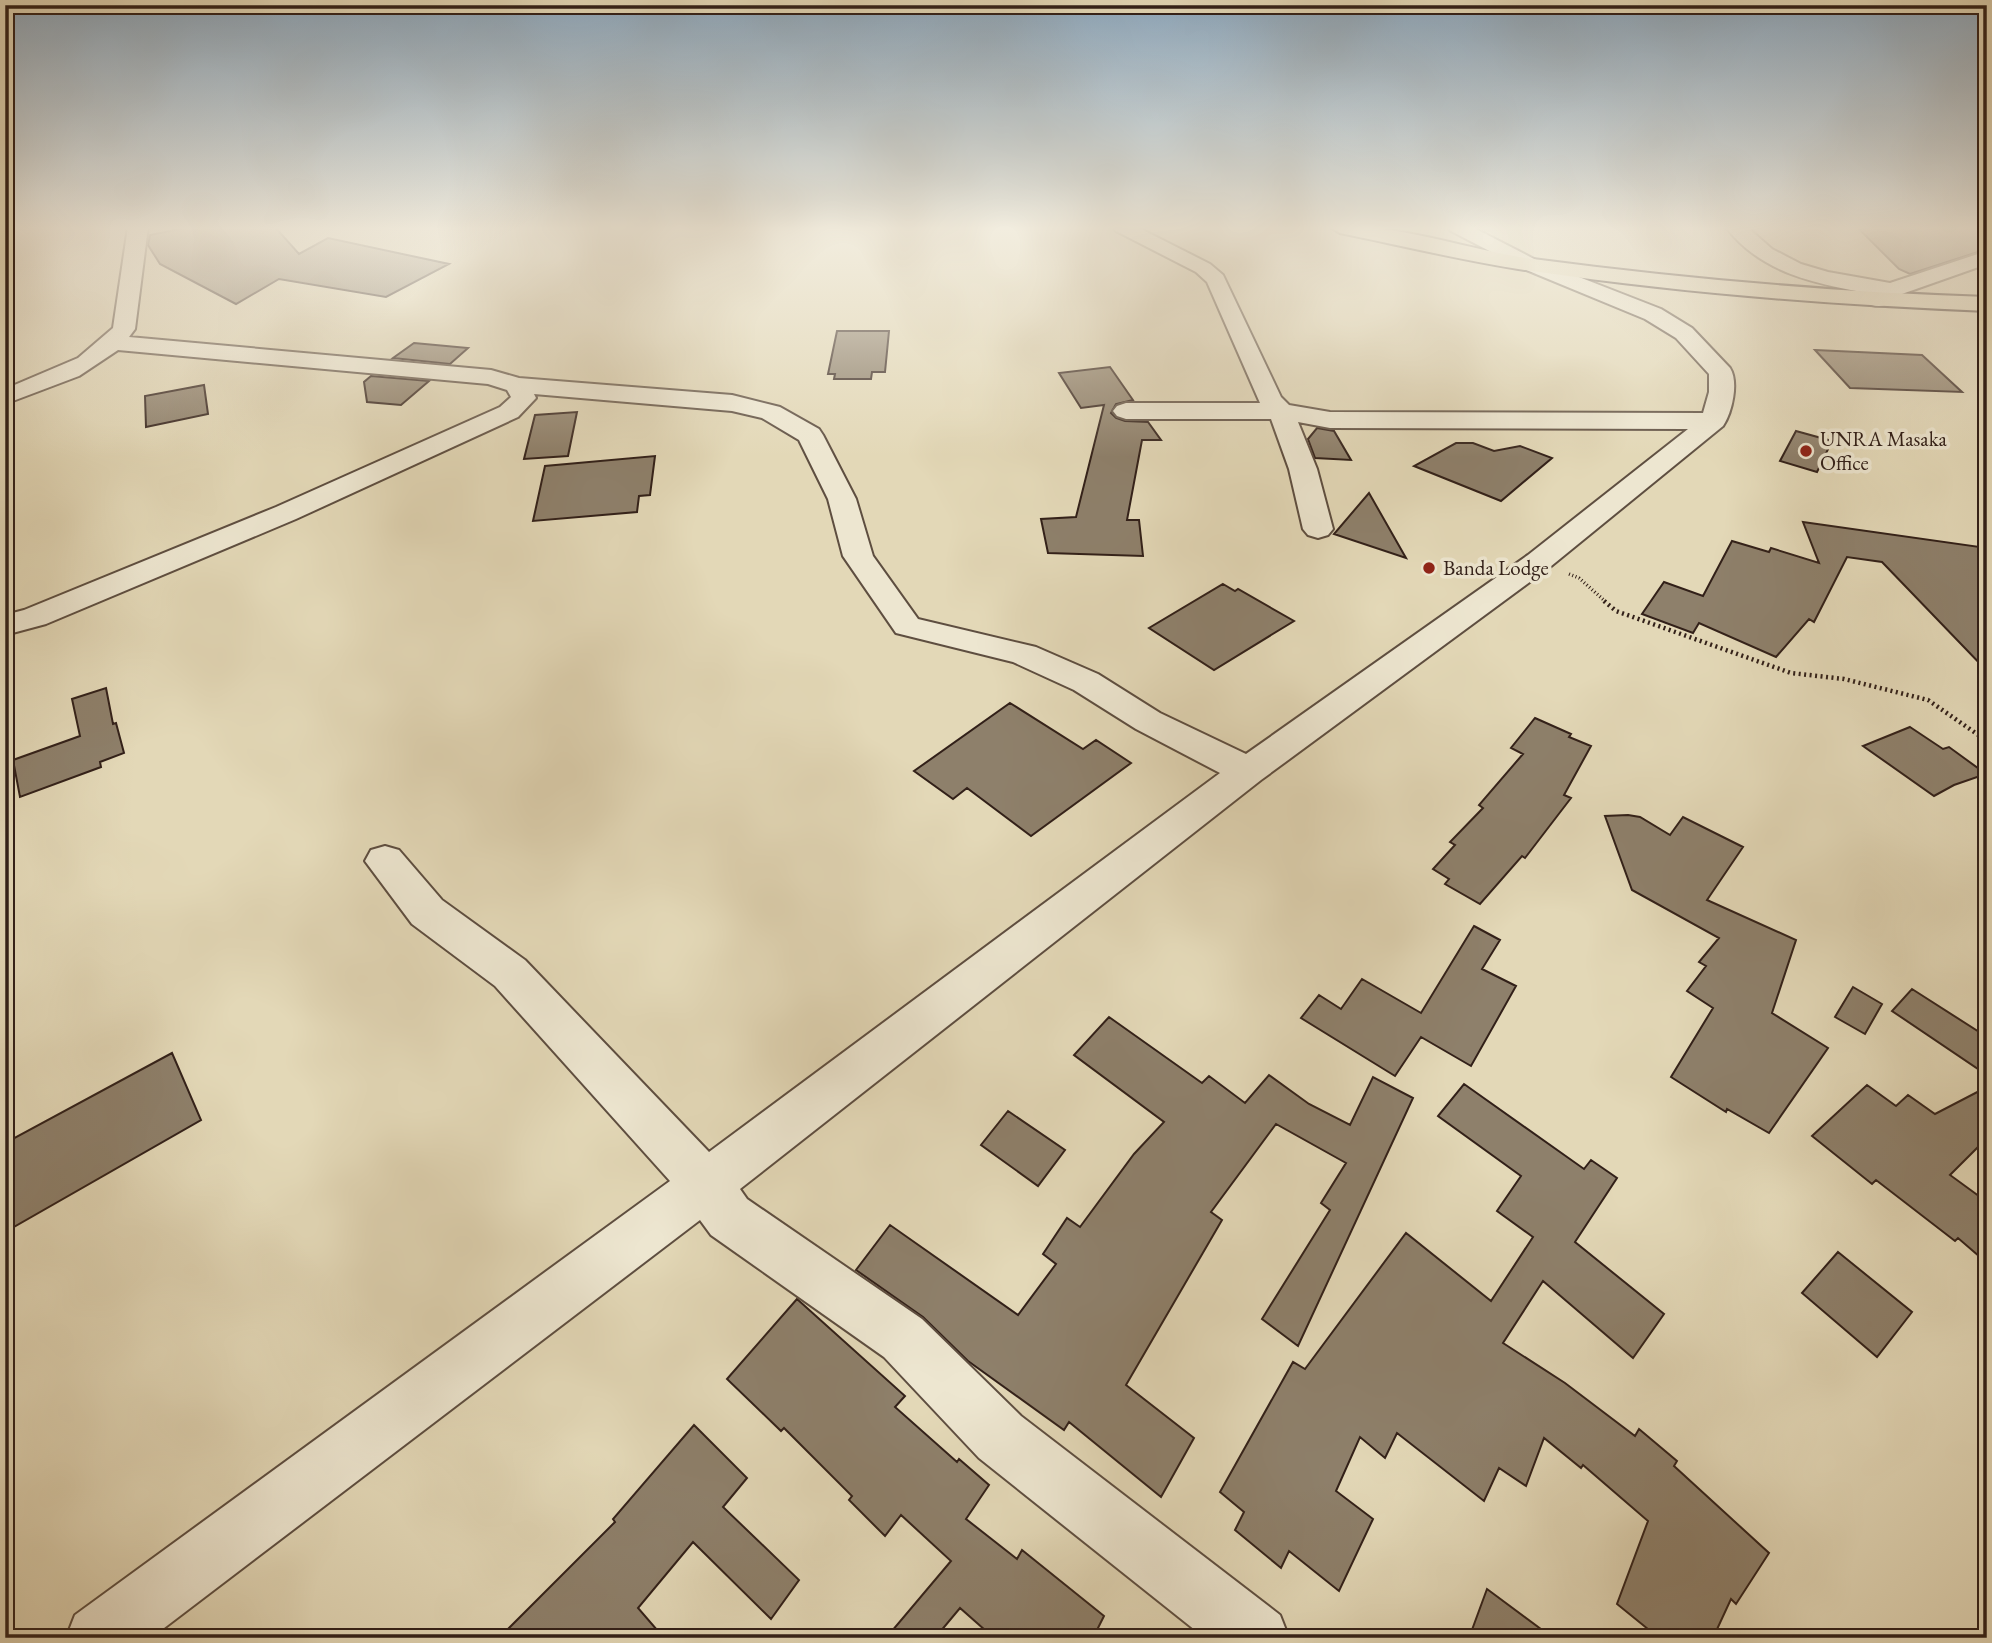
<svg xmlns="http://www.w3.org/2000/svg" width="1992" height="1643" viewBox="0 0 1992 1643" font-family="'EB Garamond',serif">
  <rect width="100%" height="100%" fill="#e3d8b7"/>
  <filter id="stains"><feTurbulence type="fractalNoise" baseFrequency=".00286" numOctaves="4"/><feColorMatrix values="0 0 0 0 .2 0 0 0 0 .09 0 0 0 0 .02 0 0 0 .5 -.17"/></filter>
  <radialGradient id="worn" r=".72"><stop offset=".6" stop-color="#630" stop-opacity="0"/><stop offset="1" stop-color="#630" stop-opacity=".3"/></radialGradient>
  <path fill="#8e806b" stroke="#322019" stroke-width="2" d="M 189,227 L 275,227 L 299,254 L 328,238 L 449,264 L 386,297 L 279,279 L 236,304 L 160,264 L 148,245 L 150,235 Z
    M 1857,227 L 1987,227 L 1987,249 L 1910,274 L 1899,269 Z
    M 837,331 L 889,331 L 885,372 L 872,372 L 871,379 L 834,379 L 835,374 L 828,374 Z
    M 414,343 L 468,348 L 450,364 L 393,358 Z
    M 1815,350 L 1922,355 L 1962,392 L 1850,388 Z
    M 1110,367 L 1133,400 L 1116,404 L 1111,413 L 1116,418 L 1125,421 L 1148,422 L 1161,440 L 1142,440 L 1127,520 L 1139,520 L 1143,556 L 1048,553 L 1041,519 L 1076,517 L 1104,405 L 1081,408 L 1059,373 Z
    M 371,376 L 429,381 L 401,405 L 367,402 L 364,382 Z
    M 204,385 L 208,414 L 146,427 L 145,396 Z
    M 577,412 L 568,456 L 524,459 L 535,415 Z
    M 1317,428 L 1334,431 L 1351,460 L 1315,458 L 1308,439 Z
    M 1796,431 L 1832,441 L 1817,472 L 1780,461 Z
    M 1456,443 L 1473,443 L 1494,451 L 1520,446 L 1552,458 L 1501,501 L 1414,466 Z
    M 655,456 L 650,495 L 639,496 L 637,512 L 533,521 L 545,466 Z
    M 1369,493 L 1406,558 L 1334,534 Z
    M 1803,522 L 1987,548 L 1987,671 L 1882,562 L 1847,557 L 1814,622 L 1809,619 L 1776,657 L 1699,623 L 1693,633 L 1642,614 L 1664,582 L 1703,596 L 1732,541 L 1769,552 L 1771,548 L 1819,563 Z
    M 1223,584 L 1235,591 L 1238,589 L 1294,621 L 1214,670 L 1149,628 Z
    M 106,688 L 113,724 L 116,723 L 124,753 L 100,762 L 101,767 L 20,797 L 13,760 L 80,736 L 72,699 Z
    M 1010,703 L 1083,749 L 1096,740 L 1131,763 L 1031,836 L 967,788 L 953,799 L 914,771 Z
    M 1535,718 L 1571,734 L 1569,737 L 1591,746 L 1564,795 L 1571,798 L 1525,858 L 1522,856 L 1480,904 L 1445,884 L 1449,879 L 1433,869 L 1455,845 L 1450,842 L 1483,808 L 1479,805 L 1523,754 L 1511,748 Z
    M 1910,727 L 1943,749 L 1949,747 L 1986,774 L 1954,785 L 1934,796 L 1863,746 Z
    M 1628,815 L 1640,817 L 1670,835 L 1683,817 L 1743,847 L 1707,900 L 1796,940 L 1772,1013 L 1828,1048 L 1769,1133 L 1727,1109 L 1726,1112 L 1671,1077 L 1713,1008 L 1687,991 L 1706,966 L 1699,962 L 1719,938 L 1632,890 L 1605,816 Z
    M 1474,926 L 1500,940 L 1482,969 L 1516,986 L 1471,1066 L 1421,1037 L 1395,1076 L 1301,1018 L 1319,995 L 1341,1009 L 1362,979 L 1421,1013 Z
    M 1853,987 L 1882,1004 L 1865,1034 L 1835,1017 Z
    M 1912,989 L 1987,1037 L 1987,1075 L 1892,1011 Z
    M 1109,1017 L 1202,1083 L 1209,1076 L 1245,1103 L 1269,1075 L 1309,1104 L 1350,1125 L 1373,1077 L 1413,1098 L 1298,1346 L 1262,1319 L 1330,1210 L 1321,1203 L 1346,1163 L 1276,1124 L 1211,1212 L 1222,1220 L 1126,1385 L 1194,1438 L 1161,1497 L 1069,1422 L 1064,1430 L 968,1361 L 923,1317 L 856,1270 L 890,1225 L 1018,1315 L 1056,1264 L 1043,1254 L 1067,1218 L 1080,1227 L 1134,1154 L 1164,1122 L 1074,1055 Z
    M 172,1053 L 201,1120 L 5,1232 L 5,1143 Z
    M 1464,1084 L 1584,1169 L 1591,1160 L 1617,1178 L 1575,1242 L 1664,1314 L 1633,1358 L 1543,1281 L 1503,1343 L 1565,1383 L 1635,1436 L 1639,1429 L 1677,1461 L 1674,1466 L 1769,1553 L 1736,1604 L 1731,1599 L 1713,1638 L 1659,1638 L 1617,1604 L 1648,1521 L 1583,1465 L 1581,1468 L 1544,1438 L 1526,1486 L 1499,1468 L 1484,1501 L 1397,1433 L 1385,1458 L 1360,1437 L 1336,1491 L 1373,1519 L 1339,1591 L 1289,1551 L 1281,1568 L 1235,1530 L 1244,1512 L 1220,1492 L 1293,1362 L 1305,1369 L 1406,1233 L 1491,1301 L 1533,1237 L 1497,1211 L 1521,1176 L 1438,1116 Z
    M 1867,1085 L 1896,1106 L 1908,1095 L 1935,1114 L 1987,1087 L 1987,1138 L 1950,1175 L 1987,1202 L 1987,1263 L 1958,1238 L 1955,1241 L 1876,1180 L 1872,1184 L 1812,1136 Z
    M 1008,1111 L 1065,1150 L 1038,1186 L 981,1145 Z
    M 1838,1252 L 1912,1312 L 1877,1357 L 1802,1293 Z
    M 797,1299 L 905,1396 L 895,1407 L 957,1462 L 959,1459 L 989,1485 L 966,1519 L 1017,1559 L 1022,1550 L 1104,1616 L 1093,1638 L 994,1638 L 960,1608 L 935,1638 L 886,1638 L 951,1561 L 901,1515 L 885,1536 L 849,1500 L 852,1496 L 784,1428 L 781,1431 L 727,1379 Z
    M 694,1425 L 747,1478 L 723,1507 L 799,1580 L 771,1619 L 693,1542 L 638,1608 L 664,1638 L 499,1638 L 615,1522 L 613,1519 Z
    M 1487,1589 L 1553,1638 L 1469,1638 Z"/>
  <g fill="none" stroke-linecap="round" stroke-linejoin="round">
    <g stroke="#5e4e40" stroke-width="4">
      <path id="street" d="M 128,227 L 148,227 L 135,329 L 129,337 L 491,370 L 519,378 L 732,395 L 780,407 L 819,429 L 823,435 L 856,499 L 873,556 L 918,619 L 1036,647 L 1098,674 L 1160,713 L 1246,754 L 1528,555 L 1688,429 L 1330,428 L 1298,422 L 1317,469 L 1333,529 L 1328,535 L 1318,538 L 1308,535 L 1303,529 L 1289,469 L 1271,419 L 1126,419 L 1117,416 L 1113,411 L 1117,406 L 1126,403 L 1260,403 L 1207,282 L 1196,272 L 1116,231 L 1113,227 L 1137,227 L 1210,264 L 1223,275 L 1281,397 L 1289,405 L 1330,412 L 1703,413 L 1709,392 L 1709,374 L 1676,338 L 1645,319 L 1524,269 L 1451,231 L 1448,227 L 1472,227 L 1538,261 L 1661,309 L 1692,328 L 1730,368 C 1739,382 1732,413 1723,426 L 1550,567 L 1261,780 L 740,1189 L 747,1199 L 922,1319 L 1021,1416 L 1280,1615 L 1289,1638 L 1205,1638 L 979,1458 L 884,1357 L 711,1235 L 700,1220 L 151,1638 L 66,1638 L 75,1615 L 670,1181 L 495,986 L 412,924 L 365,861 L 371,850 L 385,846 L 399,850 L 442,900 L 525,960 L 709,1152 L 1220,773 L 1136,729 L 1074,690 L 1013,662 L 896,633 L 843,556 L 828,499 L 799,440 L 762,418 L 732,411 L 534,394 L 536,398 L 518,417 L 296,519 L 46,624 L 5,635 L 5,615 L 24,610 L 276,507 L 500,407 L 511,397 L 507,390 L 488,384 L 118,350 L 79,376 L 5,404 L 5,389 L 78,358 L 113,328 Z
        M 1726,227 L 1747,227 L 1772,249 L 1801,264 L 1828,272 L 1890,283 L 1987,251 L 1987,264 L 1899,295 C 1890,303 1885,308 1872,305 L 1869,300 L 1874,294 C 1820,285 1761,274 1726,227 Z"/>
    </g>
    <g stroke="#322019" stroke-width="4">
      <path id="highway" d="M 1330,227 C 1399,223 1466,250 1533,259 C 1684,279 1835,292 1987,297 L 1987,311 C 1835,305 1683,293 1532,271 C 1468,262 1404,246 1340,233 Z"/>
    </g>
    <path stroke="#322019" stroke-width="3.5" stroke-dasharray="1 2.5" stroke-linecap="butt" d="M 1569,574 L 1579,578 L 1606,602"/>
    <path stroke="#322019" stroke-width="4.5" stroke-dasharray="2 3.5" stroke-linecap="butt" d="M 1604,601 L 1616,611 L 1791,673 L 1844,679 L 1928,700 L 1987,741"/>
    <use href="#street" fill="#ede6d0" fill-rule="evenodd"/>
    <use href="#highway" fill="#e3d8b7" fill-rule="evenodd"/>
  </g>
  <linearGradient id="sky" x2="0" y2="1"><stop stop-color="#8ea9bf"/><stop offset="0.5" stop-color="#f2eddf"/><stop offset="1" stop-color="#f2eddf" stop-opacity="0"/></linearGradient>
  <rect width="1992" height="457" fill="url(#sky)"/>
  <g fill="#8f2418" stroke="#ede6d0" stroke-width="2.5">
    <circle cx="1806" cy="451" r="7"/>
    <circle cx="1429" cy="568" r="7"/>
  </g>
  <g text-anchor="middle" stroke-width="7" stroke-linejoin="round" paint-order="stroke">
    <g font-size="21" fill="#322019" stroke="#ede6d0" text-anchor="start">
      <text x="1820" y="446">UNRA Masaka<tspan x="1820" dy="24">Office</tspan></text>
      <text x="1443" y="575">Banda Lodge</text>
    </g>
  </g>
  <rect width="1992" height="1643" fill="none" stroke="#e3d8b7" stroke-width="28"/>
  <rect x="7" y="7" width="1978" height="1629" fill="none" stroke="#322019" stroke-width="3.5"/>
  <rect x="14" y="14" width="1964" height="1615" fill="none" stroke="#322019" stroke-width="2"/>
  <rect width="100%" height="100%" filter="url(#stains)"/>
  <rect width="100%" height="100%" fill="url(#worn)"/>
</svg>
